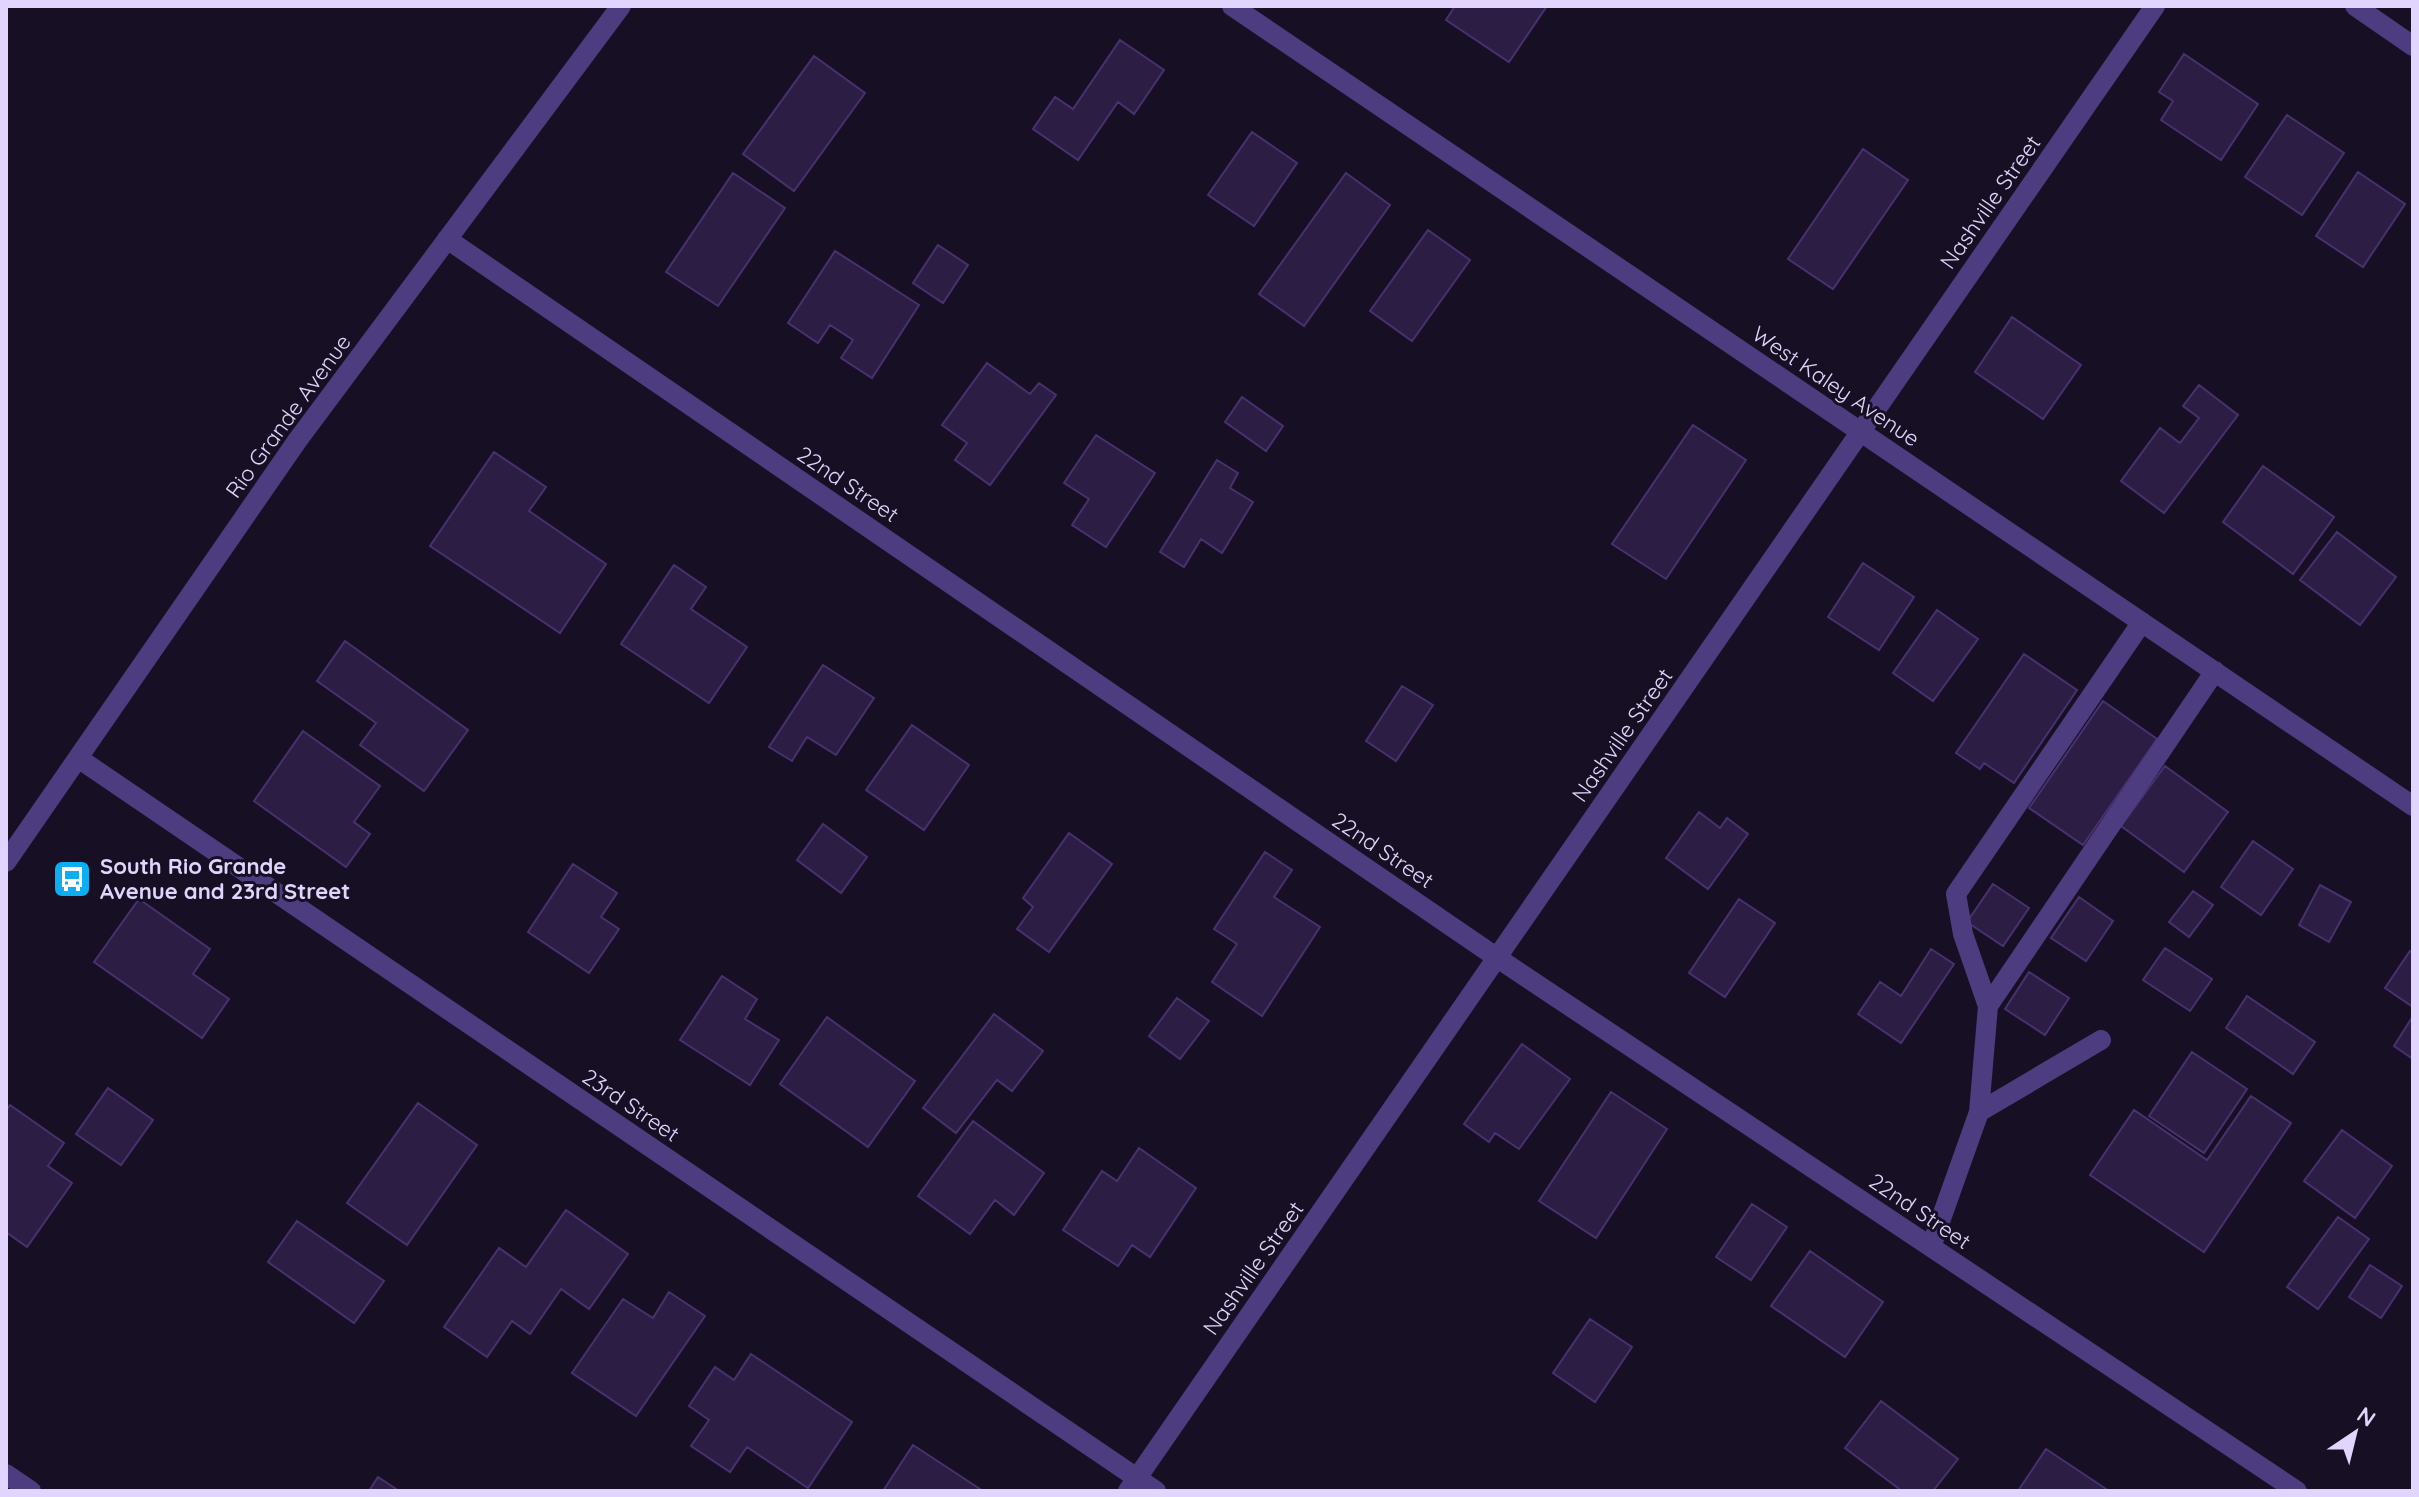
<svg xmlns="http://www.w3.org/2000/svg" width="2419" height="1497" viewBox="0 0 2419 1497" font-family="Quicksand,sans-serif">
  <rect width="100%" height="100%" fill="#171024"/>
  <path fill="#2c1d44" stroke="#49306f" stroke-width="2" d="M 1455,6 L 1547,6 L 1509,62 L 1446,20 Z
    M 1120,40 L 1164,70 L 1134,114 L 1118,102 L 1078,160 L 1033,129 L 1055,97 L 1073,109 Z
    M 2184,54 L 2258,104 L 2221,160 L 2161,120 L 2173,101 L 2159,92 Z
    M 814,56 L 865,93 L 794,191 L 743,154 Z
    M 2287,115 L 2344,153 L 2302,215 L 2245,177 Z
    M 1252,132 L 1297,163 L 1254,226 L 1208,195 Z
    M 1863,149 L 1908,180 L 1833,289 L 1788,259 Z
    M 2358,172 L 2405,204 L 2363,267 L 2316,236 Z
    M 733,173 L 785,208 L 718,306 L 666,272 Z
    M 1346,173 L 1390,205 L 1304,326 L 1259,294 Z
    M 1428,230 L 1470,260 L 1412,341 L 1370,311 Z
    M 938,245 L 968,265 L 943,303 L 913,283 Z
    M 835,251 L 919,305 L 872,378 L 841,358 L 853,340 L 830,325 L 818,343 L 788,323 Z
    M 2012,317 L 2081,365 L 2043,419 L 1975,372 Z
    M 987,363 L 1030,394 L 1039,383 L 1056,395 L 990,485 L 955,460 L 967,443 L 942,425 Z
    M 2199,385 L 2238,415 L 2164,513 L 2121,481 L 2160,428 L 2180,443 L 2199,418 L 2183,406 Z
    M 1242,397 L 1283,426 L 1266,451 L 1225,422 Z
    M 1693,425 L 1746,460 L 1666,579 L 1612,544 Z
    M 1096,435 L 1155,473 L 1106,547 L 1072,525 L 1089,499 L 1064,483 Z
    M 494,452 L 546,487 L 529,511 L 606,564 L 560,633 L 430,546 Z
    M 1217,460 L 1238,473 L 1230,488 L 1253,502 L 1222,553 L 1201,539 L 1184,567 L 1160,552 Z
    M 2263,466 L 2334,517 L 2293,574 L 2223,522 Z
    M 2337,532 L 2396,577 L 2360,625 L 2300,580 Z
    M 1863,563 L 1914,597 L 1879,650 L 1828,617 Z
    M 674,565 L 706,587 L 691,609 L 747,647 L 709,703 L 621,644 Z
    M 1937,610 L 1978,639 L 1933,701 L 1893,673 Z
    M 345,641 L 468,730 L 424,791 L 360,745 L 376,723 L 317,681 Z
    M 2024,654 L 2077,690 L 2014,783 L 1984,763 L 1980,769 L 1956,753 Z
    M 823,665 L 874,698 L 836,755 L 807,737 L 792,761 L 769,747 Z
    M 1402,686 L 1433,705 L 1396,761 L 1366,741 Z
    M 2103,701 L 2157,739 L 2083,845 L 2029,808 Z
    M 912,725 L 969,765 L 924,830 L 866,790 Z
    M 303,731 L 380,786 L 354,822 L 370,834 L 346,867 L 254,801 Z
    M 2165,766 L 2228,812 L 2184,872 L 2121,826 Z
    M 1699,812 L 1720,828 L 1727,818 L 1748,834 L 1708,889 L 1666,858 Z
    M 823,824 L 867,857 L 841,893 L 797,860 Z
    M 1069,833 L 1112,864 L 1049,952 L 1017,929 L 1033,907 L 1023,898 Z
    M 2253,841 L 2293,869 L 2261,915 L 2221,887 Z
    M 1265,852 L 1292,870 L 1274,897 L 1320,927 L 1262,1016 L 1212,982 L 1237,944 L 1214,929 Z
    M 573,864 L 617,893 L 601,917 L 619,929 L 589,973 L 528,932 Z
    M 1993,884 L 2029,908 L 2003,946 L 1967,922 Z
    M 2320,885 L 2351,902 L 2329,942 L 2299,925 Z
    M 2193,891 L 2213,905 L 2189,937 L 2169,922 Z
    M 2079,897 L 2113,921 L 2086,961 L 2051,938 Z
    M 139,899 L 210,949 L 193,974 L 229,999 L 202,1038 L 94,962 Z
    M 1739,899 L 1775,923 L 1725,997 L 1689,973 Z
    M 2165,948 L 2212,979 L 2190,1011 L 2143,980 Z
    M 1931,949 L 1954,964 L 1901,1043 L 1858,1014 L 1880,982 L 1901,996 Z
    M 2410,951 L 2413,953 L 2413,1007 L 2385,988 Z
    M 2029,972 L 2069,998 L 2045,1035 L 2005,1009 Z
    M 722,976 L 757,999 L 745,1019 L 779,1040 L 750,1085 L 680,1040 Z
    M 2247,996 L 2315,1042 L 2293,1074 L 2226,1028 Z
    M 1177,998 L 1209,1021 L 1180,1059 L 1149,1036 Z
    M 994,1014 L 1043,1051 L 1012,1091 L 997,1080 L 956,1133 L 923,1108 Z
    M 2413,1016 L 2413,1059 L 2394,1046 Z
    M 827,1017 L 915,1081 L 868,1147 L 780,1084 Z
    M 1522,1044 L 1570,1079 L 1519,1149 L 1495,1133 L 1489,1142 L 1464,1124 Z
    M 2192,1052 L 2247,1089 L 2204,1153 L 2149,1116 Z
    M 108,1088 L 153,1120 L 121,1165 L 76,1134 Z
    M 1611,1092 L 1667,1129 L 1596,1238 L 1539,1201 Z
    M 2251,1096 L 2291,1123 L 2204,1252 L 2090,1175 L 2134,1110 L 2207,1160 Z
    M 418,1103 L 477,1145 L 407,1245 L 347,1203 Z
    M 10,1105 L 64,1143 L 48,1166 L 72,1183 L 27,1247 L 6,1232 L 6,1111 Z
    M 973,1121 L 1044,1173 L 1014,1215 L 995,1200 L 970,1234 L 918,1196 Z
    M 2342,1130 L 2392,1166 L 2355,1218 L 2304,1181 Z
    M 1139,1148 L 1196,1188 L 1150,1257 L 1132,1245 L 1118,1266 L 1063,1230 L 1102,1171 L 1117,1181 Z
    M 1752,1204 L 1787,1227 L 1751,1280 L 1716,1257 Z
    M 566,1210 L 628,1254 L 589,1309 L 561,1289 L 530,1334 L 512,1321 L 487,1357 L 444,1327 L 499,1248 L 526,1267 Z
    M 2338,1217 L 2369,1239 L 2318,1309 L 2287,1287 Z
    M 297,1221 L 384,1281 L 354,1323 L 268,1262 Z
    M 1810,1251 L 1883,1302 L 1845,1357 L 1771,1306 Z
    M 2370,1265 L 2402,1286 L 2381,1318 L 2349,1297 Z
    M 669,1292 L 705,1316 L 636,1416 L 572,1373 L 623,1299 L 653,1318 Z
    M 1590,1319 L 1632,1347 L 1595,1402 L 1553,1373 Z
    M 751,1354 L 852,1422 L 808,1488 L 747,1447 L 730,1472 L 691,1446 L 709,1420 L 689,1406 L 715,1367 L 734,1380 Z
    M 1881,1401 L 1958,1459 L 1933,1491 L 1902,1491 L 1845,1448 Z
    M 913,1445 L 983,1491 L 883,1491 Z
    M 2046,1449 L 2109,1491 L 2018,1491 Z
    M 378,1477 L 399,1491 L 369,1491 Z"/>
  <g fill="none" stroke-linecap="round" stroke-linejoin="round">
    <path stroke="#4d3d80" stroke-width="20" d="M 1232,6 L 2413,806
      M 2355,6 L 2413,46
      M 447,239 L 1496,957 L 2297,1491
      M 78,758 L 1156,1491
      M 6,862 L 297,441 L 621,6
      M 1988,1006 L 2215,671
      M 1979,1112 L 2101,1040
      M 1931,1247 L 1979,1112 L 1988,1006 L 1963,934 L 1956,894 L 2142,622
      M 6,1474 L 31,1491
      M 1128,1491 L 2155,6"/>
  </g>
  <defs>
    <g id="bus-square" transform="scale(2)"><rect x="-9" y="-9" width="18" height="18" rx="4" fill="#0cadf1" stroke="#171024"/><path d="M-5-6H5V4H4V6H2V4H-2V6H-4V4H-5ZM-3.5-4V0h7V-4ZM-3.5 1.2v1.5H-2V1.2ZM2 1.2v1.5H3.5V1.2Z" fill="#fff"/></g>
  </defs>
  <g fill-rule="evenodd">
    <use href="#bus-square" x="72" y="879"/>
  </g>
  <g text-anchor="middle" stroke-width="6" stroke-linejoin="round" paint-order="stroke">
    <g font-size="22" fill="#e1d5fd" stroke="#171024">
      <text transform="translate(1990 202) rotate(-55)" y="8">Nashville Street</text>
      <text transform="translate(1836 386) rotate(34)" y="8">West Kaley Avenue</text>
      <text transform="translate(288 416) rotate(-54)" y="8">Rio Grande Avenue</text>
      <text transform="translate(848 484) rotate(34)" y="8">22nd Street</text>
      <text transform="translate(1622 735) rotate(-55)" y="8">Nashville Street</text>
      <text transform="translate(1383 850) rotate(34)" y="8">22nd Street</text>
      <text transform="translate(631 1105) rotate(34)" y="8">23rd Street</text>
      <text transform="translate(1920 1211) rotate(34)" y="8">22nd Street</text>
      <text transform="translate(1253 1268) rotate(-55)" y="8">Nashville Street</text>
    </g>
    <g font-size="22" font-weight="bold" fill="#e1d5fd" stroke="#171024" text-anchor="start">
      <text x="100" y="874">South Rio Grande<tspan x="100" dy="25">Avenue and 23rd Street</tspan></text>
    </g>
  </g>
  <rect width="2419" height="1497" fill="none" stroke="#e1d5fd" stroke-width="16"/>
  <g transform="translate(2355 1433) rotate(35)" stroke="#171024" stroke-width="6" paint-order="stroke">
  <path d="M0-6L14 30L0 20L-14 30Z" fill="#e1d5fd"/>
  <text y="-12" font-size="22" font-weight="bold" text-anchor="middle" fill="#e1d5fd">N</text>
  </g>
</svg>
